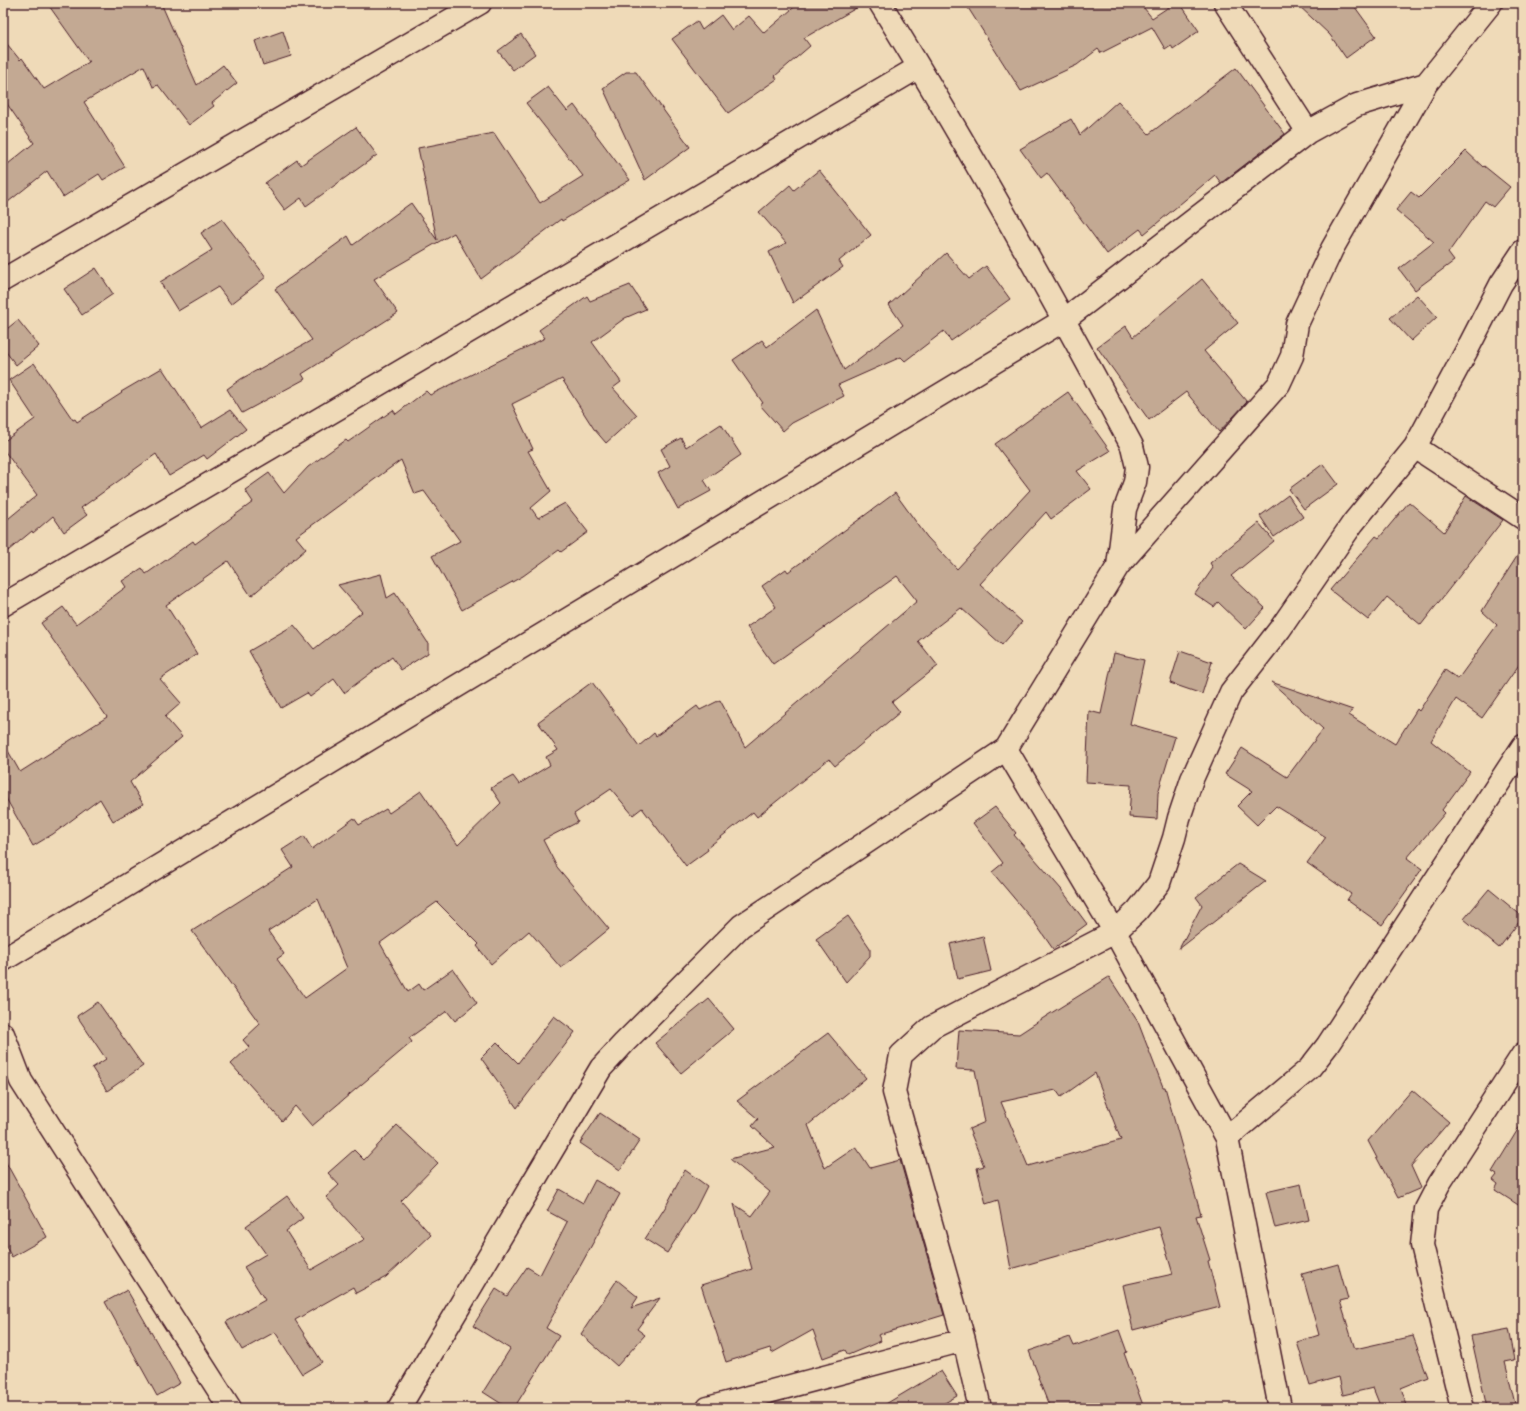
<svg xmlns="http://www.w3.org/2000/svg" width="1526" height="1411" viewBox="0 0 1526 1411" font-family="Pangolin,sans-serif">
  <rect width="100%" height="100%" fill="#efdab8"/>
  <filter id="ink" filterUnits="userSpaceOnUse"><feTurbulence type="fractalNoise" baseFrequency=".025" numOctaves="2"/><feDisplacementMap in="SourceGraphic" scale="8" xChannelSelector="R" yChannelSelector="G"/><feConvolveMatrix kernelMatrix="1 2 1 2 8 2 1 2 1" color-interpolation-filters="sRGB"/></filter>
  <g filter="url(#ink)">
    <path fill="#c3a993" stroke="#4a1f2b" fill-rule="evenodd" d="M 47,3 L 161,3 L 197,85 L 223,65 L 237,83 L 212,103 L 214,106 L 189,125 L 158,85 L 153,87 L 144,66 L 84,102 L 125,167 L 103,180 L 99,174 L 63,197 L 47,171 L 3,206 L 3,168 L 34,143 L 3,98 L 3,39 L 20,60 L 22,58 L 44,89 L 89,62 Z
      M 799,3 L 865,3 L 804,38 L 810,46 L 775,76 L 777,79 L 728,113 L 672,39 L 697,21 L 702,30 L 721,15 L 732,30 L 749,16 L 764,33 Z
      M 965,3 L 1140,3 L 1152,18 L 1175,3 L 1180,3 L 1199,31 L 1173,49 L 1171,45 L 1165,49 L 1152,27 L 1101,53 L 1098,49 L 1077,65 L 1021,91 Z
      M 1296,3 L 1352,3 L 1376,36 L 1346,58 L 1330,35 Z
      M 283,31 L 291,56 L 263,65 L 255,41 Z
      M 521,34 L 535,54 L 513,70 L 498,51 Z
      M 1236,68 L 1285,134 L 1221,183 L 1215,175 L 1144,234 L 1140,229 L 1107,254 L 1047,173 L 1041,178 L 1020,149 L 1071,119 L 1080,135 L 1118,101 L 1149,134 Z
      M 626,72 L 636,72 L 690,147 L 645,180 L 603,88 Z
      M 548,87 L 567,111 L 574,105 L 630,180 L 562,221 L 561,219 L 481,279 L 454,233 L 374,279 L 398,313 L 302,374 L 305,379 L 242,413 L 227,389 L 241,379 L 312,340 L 275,289 L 348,236 L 353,245 L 411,203 L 437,240 L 418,148 L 494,133 L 540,203 L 583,176 L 526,103 Z
      M 356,127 L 377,155 L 306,206 L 301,198 L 285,210 L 265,183 L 297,160 L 301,165 Z
      M 1466,151 L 1483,167 L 1484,166 L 1510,187 L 1493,207 L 1485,201 L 1448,253 L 1454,261 L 1415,290 L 1399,269 L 1434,242 L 1396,210 L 1411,192 L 1419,198 Z
      M 819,170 L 871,235 L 839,261 L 843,267 L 793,303 L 769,252 L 786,243 L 759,212 L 790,185 L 794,190 Z
      M 222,219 L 266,277 L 231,304 L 218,287 L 178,311 L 160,282 L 212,250 L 201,233 Z
      M 946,253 L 969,279 L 986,266 L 1010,299 L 951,341 L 944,331 L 905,361 L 901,357 L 838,385 L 844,396 L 792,423 L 783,431 L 760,405 L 763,403 L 733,360 L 762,340 L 767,347 L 816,310 L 844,370 L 903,325 L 889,305 Z
      M 96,268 L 113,294 L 82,315 L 64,289 Z
      M 1202,279 L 1238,323 L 1204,351 L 1247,402 L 1219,432 L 1186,392 L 1149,420 L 1097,347 L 1126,326 L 1133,337 Z
      M 630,285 L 646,309 L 625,318 L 592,342 L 621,382 L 613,388 L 637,415 L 606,443 L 594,429 L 562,379 L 512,404 L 533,449 L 528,451 L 551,491 L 531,508 L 538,518 L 565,503 L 588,532 L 561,552 L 559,550 L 523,576 L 462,610 L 432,556 L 460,541 L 424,491 L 415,494 L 401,460 L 296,537 L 306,549 L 251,596 L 228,561 L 166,605 L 197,654 L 160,679 L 181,703 L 165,717 L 182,737 L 130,782 L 143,804 L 113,821 L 100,799 L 53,834 L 33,846 L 3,793 L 3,742 L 20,772 L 107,717 L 41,623 L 63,607 L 76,624 L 126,587 L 122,581 L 142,568 L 146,574 L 193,541 L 195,544 L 253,502 L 245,490 L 269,473 L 284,493 L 308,467 L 346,440 L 348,442 L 393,410 L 396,414 L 426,391 L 430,395 L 545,338 L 539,330 L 587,296 L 590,301 Z
      M 1417,295 L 1437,317 L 1411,341 L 1390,318 Z
      M 18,320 L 39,346 L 16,365 L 3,348 L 3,332 Z
      M 34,363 L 73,420 L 75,419 L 77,422 L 122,393 L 121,392 L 162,368 L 201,428 L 230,410 L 246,429 L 207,459 L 204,455 L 169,476 L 156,454 L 81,508 L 87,515 L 64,532 L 53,516 L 33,533 L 32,531 L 3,555 L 3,523 L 37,495 L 3,449 L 3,442 L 35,419 L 9,380 Z
      M 1068,392 L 1110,451 L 1077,471 L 1091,489 L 1051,519 L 1046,512 L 980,584 L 1022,622 L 1002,645 L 961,608 L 918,641 L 938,666 L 892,702 L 900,712 L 835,766 L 829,759 L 757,817 L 753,812 L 707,848 L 708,850 L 686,866 L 642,808 L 633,815 L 611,789 L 574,814 L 578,822 L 543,840 L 557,867 L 609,929 L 561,968 L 529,931 L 491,964 L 477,946 L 479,944 L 437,902 L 380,943 L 408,992 L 419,984 L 423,990 L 453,969 L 477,1003 L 455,1021 L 447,1011 L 409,1038 L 412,1042 L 312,1126 L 295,1106 L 282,1121 L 231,1064 L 249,1047 L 243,1040 L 260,1024 L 192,931 L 293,867 L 282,850 L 304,836 L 312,849 L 354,818 L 359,825 L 386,809 L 389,813 L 421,791 L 458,845 L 501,803 L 491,788 L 513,776 L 519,784 L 550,765 L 546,757 L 558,750 L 538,722 L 592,682 L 639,746 L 654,733 L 656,736 L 697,706 L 700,710 L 720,700 L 745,747 L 917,601 L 897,576 L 773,664 L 747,627 L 776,607 L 762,586 L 786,569 L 788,572 L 895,493 L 927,537 L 957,569 L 1030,490 L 995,444 ZM 318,899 L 347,968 L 305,998 L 277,959 L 284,954 L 268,931 Z
      M 721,424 L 741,455 L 704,480 L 711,491 L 678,509 L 658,473 L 670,466 L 661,449 L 681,438 L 686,447 Z
      M 1323,464 L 1338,484 L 1304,509 L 1289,489 Z
      M 1288,495 L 1303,517 L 1274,537 L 1260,516 Z
      M 1466,496 L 1503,520 L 1421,625 L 1387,597 L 1368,620 L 1330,590 L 1376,536 L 1379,538 L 1409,502 L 1444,532 Z
      M 1259,523 L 1274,541 L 1231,576 L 1265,608 L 1246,629 L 1218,602 L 1214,607 L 1195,594 L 1213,568 L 1210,563 Z
      M 1523,547 L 1523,659 L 1482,718 L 1456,699 L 1431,741 L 1470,772 L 1442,810 L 1445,813 L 1407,858 L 1422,869 L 1382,925 L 1347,900 L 1351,894 L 1307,863 L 1326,837 L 1276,806 L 1257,825 L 1237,806 L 1252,791 L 1225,774 L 1242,748 L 1287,777 L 1323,729 L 1271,682 L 1353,710 L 1349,715 L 1395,744 L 1417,709 L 1419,711 L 1445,670 L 1458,679 L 1497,625 L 1482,611 Z
      M 381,574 L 387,598 L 395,593 L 428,643 L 428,653 L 401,670 L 392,657 L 344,693 L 334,679 L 310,697 L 307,693 L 281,708 L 249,651 L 294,625 L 314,649 L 362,612 L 338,585 Z
      M 1180,651 L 1212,662 L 1202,694 L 1170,683 Z
      M 1114,653 L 1144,660 L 1130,724 L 1175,737 L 1158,793 L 1157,819 L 1129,817 L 1131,785 L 1086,782 L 1089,711 L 1101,714 Z
      M 995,807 L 1016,833 L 1014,835 L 1061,889 L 1087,924 L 1053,949 L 1035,923 L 992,872 L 1003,863 L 973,823 Z
      M 1238,864 L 1266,881 L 1179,949 L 1202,905 L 1196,897 Z
      M 1489,889 L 1523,917 L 1499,948 L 1464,919 Z
      M 848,916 L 870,948 L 870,956 L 846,982 L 816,939 Z
      M 983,936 L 991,971 L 958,979 L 950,944 Z
      M 1109,977 L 1138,1022 L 1163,1087 L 1165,1087 L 1201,1215 L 1196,1216 L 1210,1260 L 1208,1261 L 1220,1307 L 1133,1330 L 1123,1285 L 1173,1274 L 1159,1227 L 1011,1269 L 998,1200 L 986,1204 L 977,1168 L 984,1166 L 969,1129 L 985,1122 L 975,1070 L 956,1069 L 959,1030 L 1019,1034 L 1048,1015 ZM 1095,1073 L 1121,1140 L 1028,1166 L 1001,1102 L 1056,1090 L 1061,1097 Z
      M 709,999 L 734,1029 L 681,1073 L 655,1043 Z
      M 98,1002 L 143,1066 L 107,1091 L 92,1068 L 106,1059 L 77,1016 Z
      M 554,1016 L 575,1032 L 517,1108 L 481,1058 L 497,1042 L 518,1063 Z
      M 828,1033 L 866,1078 L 808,1125 L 825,1168 L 856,1147 L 870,1168 L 900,1160 L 944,1315 L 878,1335 L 881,1341 L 848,1355 L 845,1350 L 823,1358 L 813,1330 L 772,1353 L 770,1348 L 726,1362 L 701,1285 L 752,1269 L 734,1204 L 752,1216 L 770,1192 L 730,1159 L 775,1147 L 752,1126 L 758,1119 L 737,1101 Z
      M 1412,1090 L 1449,1122 L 1411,1166 L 1421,1188 L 1398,1198 L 1368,1141 Z
      M 600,1113 L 640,1140 L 620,1170 L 580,1143 Z
      M 1523,1121 L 1523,1208 L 1495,1190 L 1498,1184 L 1493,1180 L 1497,1175 L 1492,1172 Z
      M 397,1125 L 438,1163 L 401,1201 L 431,1235 L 386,1277 L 356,1293 L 353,1287 L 295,1320 L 322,1362 L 302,1374 L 275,1332 L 242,1350 L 226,1322 L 265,1300 L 244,1267 L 266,1254 L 246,1226 L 287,1196 L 303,1218 L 286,1231 L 311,1270 L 365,1239 L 326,1197 L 339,1185 L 328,1173 L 354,1150 L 364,1160 Z
      M 3,1157 L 47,1237 L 12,1257 L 3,1242 Z
      M 685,1170 L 707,1186 L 696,1208 L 667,1253 L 645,1239 L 666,1206 Z
      M 595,1180 L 620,1194 L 546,1328 L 559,1336 L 514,1408 L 508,1408 L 483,1392 L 510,1349 L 473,1326 L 496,1289 L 507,1296 L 527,1267 L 540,1275 L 567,1222 L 547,1211 L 559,1189 L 583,1203 Z
      M 1301,1184 L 1309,1220 L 1275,1228 L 1266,1192 Z
      M 1338,1264 L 1348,1299 L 1340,1301 L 1355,1349 L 1413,1336 L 1428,1377 L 1401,1388 L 1408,1408 L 1381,1408 L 1373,1388 L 1343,1395 L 1339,1377 L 1310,1385 L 1297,1342 L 1319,1335 L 1302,1274 Z
      M 617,1280 L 638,1297 L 631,1308 L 660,1298 L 637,1329 L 645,1335 L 617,1366 L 581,1334 Z
      M 127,1290 L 180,1383 L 157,1396 L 105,1302 Z
      M 1509,1329 L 1515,1360 L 1505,1362 L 1516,1408 L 1487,1408 L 1471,1336 Z
      M 1119,1330 L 1127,1352 L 1124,1353 L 1144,1408 L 1050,1408 L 1038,1378 L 1039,1377 L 1029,1351 L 1070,1337 L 1074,1346 Z
      M 941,1371 L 957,1396 L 936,1408 L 879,1408 Z"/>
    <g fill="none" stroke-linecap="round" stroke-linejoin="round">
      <g stroke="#4a1f2b" stroke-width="25">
        <path id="minor" d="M 880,3 C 969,147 1052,296 1132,446 L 1137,467 L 1135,482 L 1125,509 L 1118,566
          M 1225,3 L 1308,132
          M 3,280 L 480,3
          M 1415,447 L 1523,518
          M 3,605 L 919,67
          M 1006,749 L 1115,932 L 1227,1138 L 1280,1408
          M 3,960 L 1064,320 L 1308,132 L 1357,105 L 1426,84 L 1491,3
          M 3,1034 L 21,1081 L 230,1408
          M 1227,1138 L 1309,1069 L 1327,1046 L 1523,746
          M 399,1408 L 601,1068 L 624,1043 L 741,926 L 1006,749 L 1118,566 L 1279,384 L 1292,356 L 1297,324 L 1332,249 L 1426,84
          M 708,1408 L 964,1340
          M 980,1408 L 964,1340 L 894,1092 L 901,1055 L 932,1027 L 1115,932 L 1137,911 L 1159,883 L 1174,838 L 1179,818 L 1192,779 L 1231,692 L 1280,629 L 1353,523 L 1415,447 L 1468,348 L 1501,284 L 1523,251
          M 1462,1408 L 1422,1245 L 1426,1209 L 1439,1184 L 1523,1054"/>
      </g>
      <use href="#minor" stroke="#efdab8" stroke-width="22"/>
    </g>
  </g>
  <rect width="1526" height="1411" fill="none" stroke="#efdab8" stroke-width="16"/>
  <rect x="8" y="8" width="1510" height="1395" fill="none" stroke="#4a1f2b" stroke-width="1.5" filter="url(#ink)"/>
</svg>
